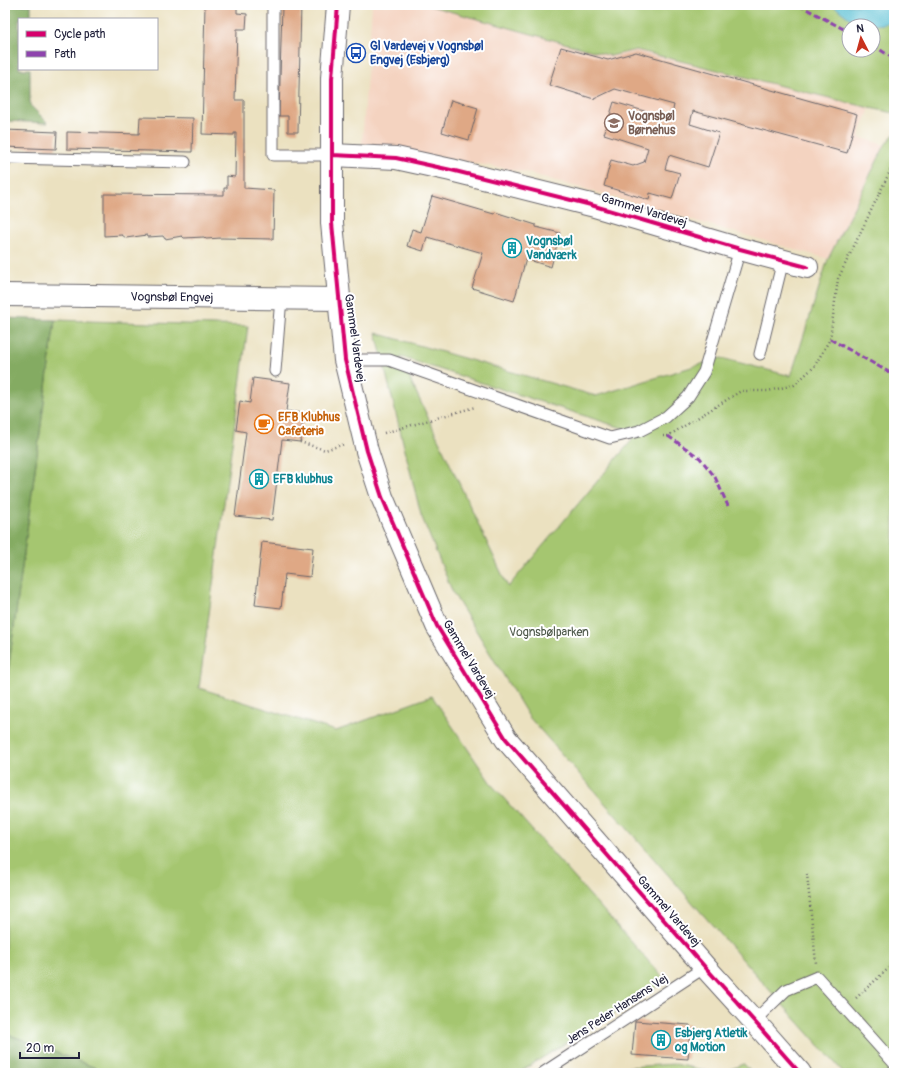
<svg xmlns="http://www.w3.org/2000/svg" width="899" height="1078" viewBox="0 0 899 1078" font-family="Pangolin,sans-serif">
  <rect width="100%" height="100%" fill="#fff"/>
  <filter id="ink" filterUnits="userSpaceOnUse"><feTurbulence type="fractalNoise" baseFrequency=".025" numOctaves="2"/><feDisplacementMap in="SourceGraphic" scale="8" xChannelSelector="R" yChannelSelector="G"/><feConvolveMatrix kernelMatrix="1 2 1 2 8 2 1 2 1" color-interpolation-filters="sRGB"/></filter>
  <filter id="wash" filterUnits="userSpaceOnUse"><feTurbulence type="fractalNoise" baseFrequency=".012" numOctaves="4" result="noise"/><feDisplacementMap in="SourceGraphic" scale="16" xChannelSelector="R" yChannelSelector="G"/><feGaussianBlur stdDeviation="0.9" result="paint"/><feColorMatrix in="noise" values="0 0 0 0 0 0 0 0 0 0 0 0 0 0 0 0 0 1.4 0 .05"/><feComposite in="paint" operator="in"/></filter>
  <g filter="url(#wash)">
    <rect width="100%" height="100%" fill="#ebe1c0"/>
    <path fill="#f4d3c0" d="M 372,5 L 427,5 L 611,56 L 636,50 L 870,108 L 859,137 L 885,145 L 828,259 L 525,172 L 362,144 Z"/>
    <path fill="#a5c66f" stroke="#647455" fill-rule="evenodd" d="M 427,5 L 894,5 L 894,113 L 870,108 L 636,50 L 611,56 ZM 849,26 L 873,26 L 873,50 L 849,50 Z
      M 894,134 L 894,1073 L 844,1073 L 765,985 L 529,717 L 453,593 L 421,515 L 376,333 L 596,396 L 721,358 L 791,376 L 828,259 L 885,145 ZM 401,357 L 638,433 L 508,587 L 400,358 Z
      M 55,320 L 248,326 L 199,688 L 336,731 L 432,696 L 492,785 L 666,981 L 518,1073 L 109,1073 L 5,1033 L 5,694 Z
      M 675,1064 L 716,1073 L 611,1073 L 629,1067 Z
      M 744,1064 L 752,1073 L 722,1073 L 743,1064 Z"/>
    <path fill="#84ab62" stroke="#53664e" d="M 5,5 L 31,5 L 31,19 L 19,19 L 19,69 L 30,69 L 30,105 L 48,123 L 5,121 Z
      M 5,318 L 55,320 L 5,695 Z
      M 5,1033 L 109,1073 L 5,1073 Z"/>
    <path fill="#55bed2" stroke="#3c7086" d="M 832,5 L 894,5 L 894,17 L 885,24 L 860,26 Z"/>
    <g id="blocks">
      <path fill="#dfa885" d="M 205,5 L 237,5 L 237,13 L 247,14 L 246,29 L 237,29 L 235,100 L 244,100 L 244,188 L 274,190 L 273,239 L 221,238 L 206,239 L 204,237 L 184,238 L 182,236 L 165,239 L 163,236 L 148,237 L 147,235 L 126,238 L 122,235 L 104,236 L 104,194 L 224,195 L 224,188 L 227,188 L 227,176 L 235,177 L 236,133 L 234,133 L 234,135 L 202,134 Z
        M 282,5 L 301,5 L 298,132 L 288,132 L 288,116 L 279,116 Z
        M 561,47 L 608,60 L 636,52 L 857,114 L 847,153 L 693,111 L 690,124 L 719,133 L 708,167 L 669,155 L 665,169 L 680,173 L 672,199 L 650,193 L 649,200 L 604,186 L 611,160 L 633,166 L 644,162 L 648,148 L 604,134 L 614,102 L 671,119 L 674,105 L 615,89 L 594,99 L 549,85 Z
        M 451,100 L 478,108 L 469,140 L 442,132 Z
        M 140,117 L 193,118 L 192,152 L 67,149 L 67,132 L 139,134 Z
        M 5,130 L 57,132 L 56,149 L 5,147 Z
        M 432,196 L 494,214 L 495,212 L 536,225 L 536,227 L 560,233 L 551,267 L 526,259 L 514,301 L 472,288 L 483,253 L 427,237 L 423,251 L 407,246 L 412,229 L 421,232 Z
        M 253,378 L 290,383 L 286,411 L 304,413 L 300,442 L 282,440 L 272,520 L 235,516 L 246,432 L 236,430 L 240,401 L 250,403 Z
        M 262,542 L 313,548 L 310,577 L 285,574 L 281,608 L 255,605 Z
        M 635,1021 L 690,1025 L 688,1059 L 632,1055 Z"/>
    </g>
  </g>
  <g filter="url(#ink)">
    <use href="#blocks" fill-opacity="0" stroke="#68656a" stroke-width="1"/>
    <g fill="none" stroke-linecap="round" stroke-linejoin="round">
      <g stroke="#68656a" stroke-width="13">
        <path id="lane" d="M 273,5 L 273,155 L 332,155
          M 5,158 L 185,162
          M 760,354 L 783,260
          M 345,360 L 389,360 L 610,438 L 639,431 L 666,417 L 688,397 L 704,372 L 740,249
          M 275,371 L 281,298
          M 754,1021 L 786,990 L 817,977 L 894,1063
          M 543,1073 L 705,967"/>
      </g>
      <g stroke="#68656a" stroke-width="24">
        <g id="street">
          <path d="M 332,155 L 396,158 L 451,170 L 591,205 L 740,249 L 807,267"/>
          <path id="s1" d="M 5,295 L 339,299"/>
        </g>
      </g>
      <g stroke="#68656a" stroke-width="24">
        <path id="secondary" d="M 338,5 L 332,78 L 332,223 L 345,360 L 367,451 L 382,497 L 437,626 L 506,739 L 705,967 L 754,1021 L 800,1073"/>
      </g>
      <path stroke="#68656a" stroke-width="2.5" stroke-dasharray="1 3" stroke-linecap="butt" d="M 384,433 L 475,407
        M 663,436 L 668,436 L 741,391 L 768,391 L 794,385 L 814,367 L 830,339 L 838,279 L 894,163
        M 300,442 L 325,450 L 345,444
        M 807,874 L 816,963
        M 856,998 L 890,967 L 894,959"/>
      <use href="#lane" stroke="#fff" stroke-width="11"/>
      <use href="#street" stroke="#fff" stroke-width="22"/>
      <use href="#secondary" stroke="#fff" stroke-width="22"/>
      <path stroke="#8e44ad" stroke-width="3" stroke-dasharray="6 3" stroke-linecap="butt" d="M 799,5 L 849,32
        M 873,45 L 894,59
        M 830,339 L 894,375
        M 668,436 L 700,458 L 715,477 L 728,506"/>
      <g stroke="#fff" stroke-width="6">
        <path id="cycleway" d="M 338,5 L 332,78 L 332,223 L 345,360 L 367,451 L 382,497 L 437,626 L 506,739 L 705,967 L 754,1021 L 800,1073
          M 332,155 L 396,158 L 451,170 L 591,205 L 740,249 L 807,267"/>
      </g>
      <use href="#cycleway" stroke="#d6006c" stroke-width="4"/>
    </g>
  </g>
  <defs>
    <g id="bus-ring" transform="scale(1)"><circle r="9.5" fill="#fff" stroke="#1a4fb4" stroke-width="1.5"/><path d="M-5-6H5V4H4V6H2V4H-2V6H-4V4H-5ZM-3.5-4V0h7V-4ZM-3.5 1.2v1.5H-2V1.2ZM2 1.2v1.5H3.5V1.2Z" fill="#1a4fb4"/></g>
    <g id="school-ring" transform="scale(1)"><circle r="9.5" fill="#fff" stroke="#8d6e63" stroke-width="1.5"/><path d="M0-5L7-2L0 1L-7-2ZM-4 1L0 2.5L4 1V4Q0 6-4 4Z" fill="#8d6e63"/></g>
    <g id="building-ring" transform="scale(1)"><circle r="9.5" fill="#fff" stroke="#0f9aa8" stroke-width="1.5"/><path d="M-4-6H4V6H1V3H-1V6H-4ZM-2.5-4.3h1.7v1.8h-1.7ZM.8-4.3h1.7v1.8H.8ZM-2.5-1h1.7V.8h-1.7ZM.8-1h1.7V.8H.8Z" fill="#0f9aa8"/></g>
    <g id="cafe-ring" transform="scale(1)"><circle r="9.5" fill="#fff" stroke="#e8710a" stroke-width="1.5"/><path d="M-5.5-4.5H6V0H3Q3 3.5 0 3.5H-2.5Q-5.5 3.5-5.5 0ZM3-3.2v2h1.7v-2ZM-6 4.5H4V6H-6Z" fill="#e8710a"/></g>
  </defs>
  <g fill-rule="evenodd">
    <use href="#bus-ring" x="356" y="53"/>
    <use href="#school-ring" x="614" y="123"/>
    <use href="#building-ring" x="512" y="248"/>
    <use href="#cafe-ring" x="264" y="424"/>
    <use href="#building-ring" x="259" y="479"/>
    <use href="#building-ring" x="661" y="1040"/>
  </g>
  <g text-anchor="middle" stroke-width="4" stroke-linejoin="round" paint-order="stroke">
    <g font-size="12" font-weight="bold" fill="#164399" stroke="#fff" text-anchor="start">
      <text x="370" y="50">Gl Vardevej v Vognsbøl<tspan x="370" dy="14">Engvej (Esbjerg)</tspan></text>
    </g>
    <g font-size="12" font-weight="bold" fill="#785e54" stroke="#fff" text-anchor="start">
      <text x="628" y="120">Vognsbøl<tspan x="628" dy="14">Børnehus</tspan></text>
    </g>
    <g font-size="12" fill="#22223b" stroke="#fff">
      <text transform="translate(644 210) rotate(17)" y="4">Gammel Vardevej</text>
      <text dy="4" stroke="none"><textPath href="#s1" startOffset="167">Vognsbøl Engvej</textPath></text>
      <text transform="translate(355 338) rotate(82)" y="4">Gammel Vardevej</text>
      <text transform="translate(469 659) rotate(59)" y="4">Gammel Vardevej</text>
      <text transform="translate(669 911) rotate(49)" y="4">Gammel Vardevej</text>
      <text transform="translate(617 1009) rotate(-33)" y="4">Jens Peder Hansens Vej</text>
    </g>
    <g font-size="12" font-weight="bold" fill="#0d838f" stroke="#fff" text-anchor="start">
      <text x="526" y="245">Vognsbøl<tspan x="526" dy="14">Vandværk</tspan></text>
      <text x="273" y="483">EFB klubhus</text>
      <text x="675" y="1037">Esbjerg Atletik<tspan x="675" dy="14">og Motion</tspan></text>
    </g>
    <g font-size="12" font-weight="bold" fill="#c56008" stroke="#fff" text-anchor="start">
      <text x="278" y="421">EFB Klubhus<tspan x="278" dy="14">Cafeteria</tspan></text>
    </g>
    <g font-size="12" fill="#505b4d" stroke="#fff">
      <text x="549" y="636">Vognsbølparken</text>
    </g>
  </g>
  <rect width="899" height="1078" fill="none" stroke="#fff" stroke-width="20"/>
  <rect x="18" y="18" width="140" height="52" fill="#ffffff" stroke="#a7a7b1"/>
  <rect x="26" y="31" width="20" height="6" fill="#d6006c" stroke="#a7a7b1"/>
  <text x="54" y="38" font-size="12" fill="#22223b">Cycle path</text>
  <rect x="26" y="51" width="20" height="6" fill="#8e44ad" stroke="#a7a7b1"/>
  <text x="54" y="58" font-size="12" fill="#22223b">Path</text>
  <g transform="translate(861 38) rotate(354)"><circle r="19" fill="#ffffff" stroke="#a7a7b1"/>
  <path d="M0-3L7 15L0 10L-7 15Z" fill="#c8321e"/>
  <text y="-6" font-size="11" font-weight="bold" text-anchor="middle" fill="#22223b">N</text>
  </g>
  <path d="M20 1052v6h59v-6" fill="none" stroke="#22223b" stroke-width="2"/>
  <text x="26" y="1052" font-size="12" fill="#22223b" stroke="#ffffff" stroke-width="3" paint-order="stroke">20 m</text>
</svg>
